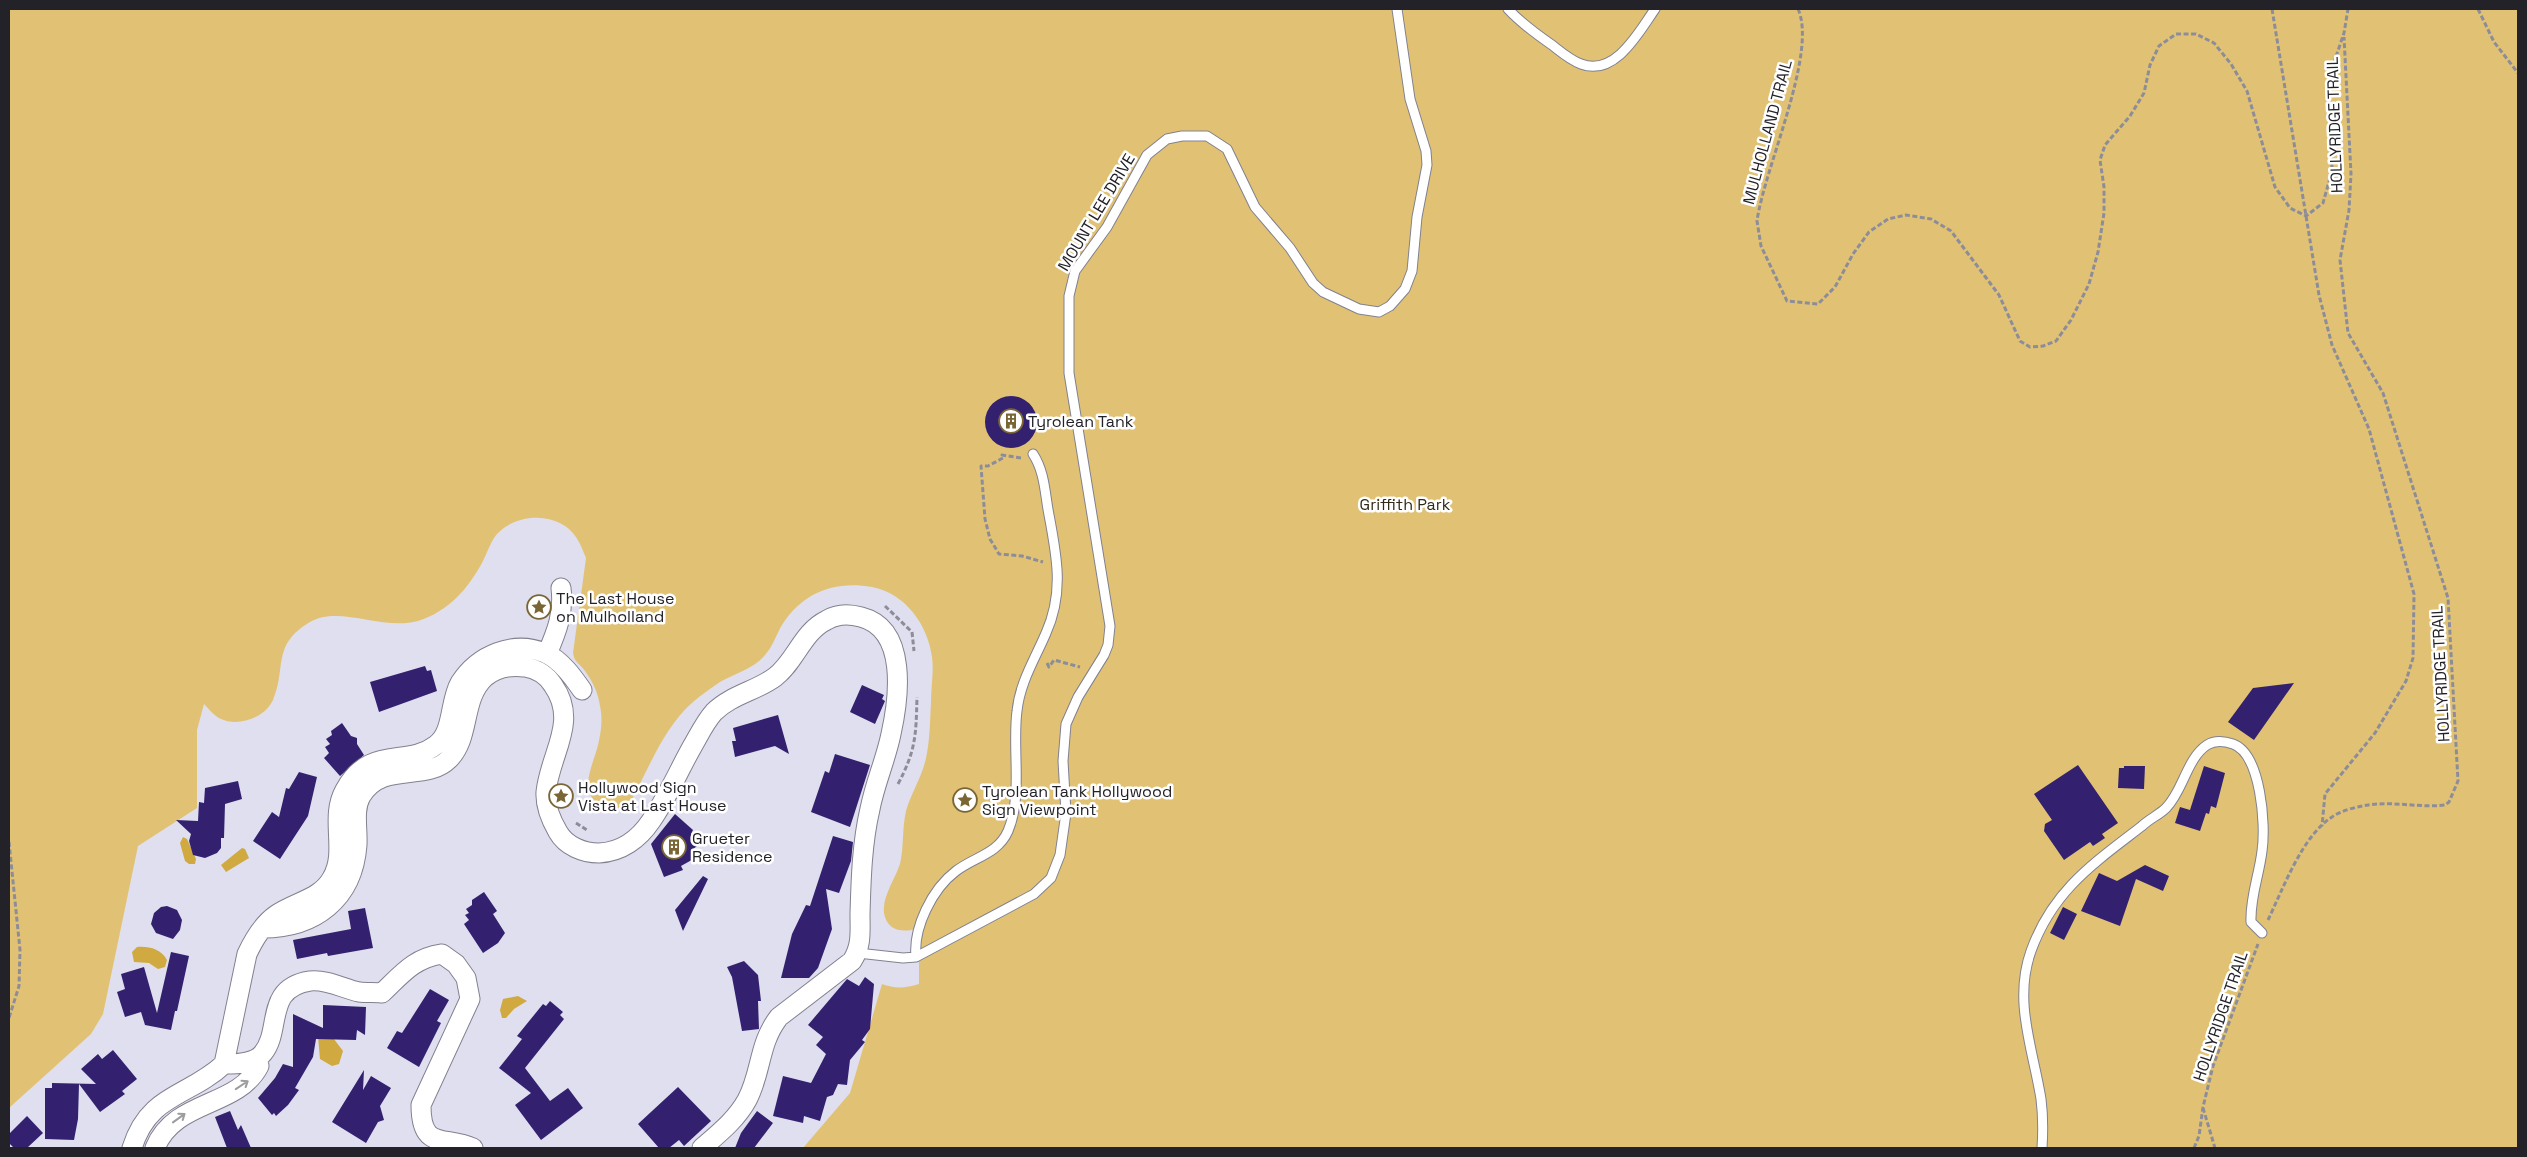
<svg xmlns="http://www.w3.org/2000/svg" width="2527" height="1157" viewBox="0 0 2527 1157" font-family="'Space Grotesk',sans-serif">
  <rect width="100%" height="100%" fill="#dfdfef"/>
  <path fill="#e1c274" d="M 9,9 L 2518,9 L 2518,1148 L 803,1148 L 850,1093 L 882,984 C 895,989 906,988 919,984 L 919,928 C 905,933 887,932 884,913 C 882,897 895,879 900,864 C 904,847 902,828 906,811 C 911,793 922,777 926,758 C 930,740 930,721 931,702 C 931,687 934,671 932,657 C 928,625 905,593 872,587 C 834,580 802,593 782,625 C 776,635 773,646 765,655 C 754,669 735,673 720,682 C 711,688 701,695 693,702 C 664,727 649,768 631,801 C 622,807 614,812 603,806 C 576,794 593,766 598,745 C 601,732 603,720 600,706 C 598,693 593,682 585,671 C 580,664 574,662 573,653 L 586,558 C 582,548 578,537 569,529 C 548,512 515,515 497,534 C 491,541 487,553 483,561 C 468,589 449,611 418,621 C 382,631 340,605 310,622 C 271,645 287,668 273,700 C 265,718 238,727 221,719 C 214,716 209,709 204,704 L 197,730 L 197,808 L 138,846 L 103,1014 L 91,1034 L 9,1108 Z"/>
  <path fill="#d0a940" d="M 183,837 L 187,839 L 196,859 L 195,864 L 189,864 L 185,861 L 180,843 Z
    M 242,848 L 245,849 L 249,858 L 226,872 L 221,865 Z
    M 137,947 C 149,946 161,949 167,960 L 165,967 L 158,969 L 149,963 L 134,962 L 132,952 Z
    M 518,996 L 527,1001 L 514,1009 L 506,1018 L 502,1018 L 500,1010 L 503,999 Z
    M 328,1031 L 343,1051 L 339,1064 L 332,1066 L 320,1059 L 318,1036 Z"/>
  <path fill="#332170" d="M985 422a26 26 0 1 1 52 0a26 26 0 1 1-52 0Z
    M 425,666 L 427,671 L 431,670 L 437,691 L 379,712 L 370,682 Z
    M 2294,683 L 2254,740 L 2228,722 L 2253,688 Z
    M 862,685 L 884,695 L 882,699 L 885,701 L 875,724 L 850,712 Z
    M 778,715 L 789,754 L 775,746 L 735,757 L 732,741 L 736,741 L 733,728 Z
    M 342,723 L 351,736 L 357,738 L 357,744 L 364,755 L 340,776 L 324,758 L 329,753 L 325,747 L 330,744 L 326,739 L 332,735 L 331,731 Z
    M 835,754 L 870,765 L 850,827 L 811,812 L 825,771 L 829,773 Z
    M 2078,765 L 2118,823 L 2102,834 L 2105,838 L 2093,846 L 2090,842 L 2064,860 L 2044,831 L 2045,824 L 2052,820 L 2034,794 Z
    M 2124,766 L 2145,766 L 2144,789 L 2118,788 L 2119,768 L 2124,768 Z
    M 2204,766 L 2225,773 L 2216,808 L 2211,806 L 2209,814 L 2206,813 L 2200,831 L 2175,823 L 2180,807 L 2190,810 Z
    M 299,772 L 317,777 L 308,816 L 280,859 L 253,841 L 272,812 L 279,817 L 286,788 L 289,789 Z
    M 238,781 L 242,799 L 225,804 L 224,838 L 221,838 L 221,848 L 217,853 L 205,858 L 193,855 L 189,841 L 191,834 L 176,820 L 198,821 L 199,802 L 204,803 L 205,788 Z
    M 675,814 L 693,830 L 691,834 L 702,842 L 692,850 L 697,857 L 681,866 L 683,870 L 664,877 L 651,844 Z
    M 833,836 L 853,842 L 851,861 L 839,893 L 826,889 L 832,929 L 818,968 L 809,978 L 781,978 L 792,934 L 806,905 L 810,906 Z
    M 2145,865 L 2169,876 L 2163,891 L 2136,879 L 2120,926 L 2081,911 L 2099,873 L 2117,881 Z
    M 703,876 L 708,879 L 683,931 L 675,910 Z
    M 484,892 L 497,911 L 493,914 L 505,933 L 498,943 L 483,953 L 464,924 L 469,920 L 465,915 L 469,913 L 466,909 L 472,905 L 472,900 Z
    M 167,906 L 177,910 L 182,920 L 180,930 L 173,939 L 156,933 L 151,924 L 154,913 L 161,907 Z
    M 2063,907 L 2077,914 L 2064,940 L 2050,933 Z
    M 365,908 L 373,948 L 328,956 L 327,953 L 297,959 L 293,940 L 351,929 L 348,911 Z
    M 171,952 L 189,956 L 177,1011 L 175,1011 L 171,1030 L 145,1025 L 141,1012 L 125,1017 L 117,992 L 125,989 L 121,974 L 144,967 L 157,1013 Z
    M 744,961 L 758,975 L 761,1001 L 758,1001 L 759,1029 L 742,1031 L 732,977 L 727,967 Z
    M 865,977 L 874,984 L 870,1029 L 862,1040 L 865,1042 L 850,1060 L 847,1085 L 838,1084 L 833,1095 L 827,1097 L 820,1121 L 804,1116 L 803,1123 L 773,1116 L 783,1076 L 811,1083 L 826,1054 L 816,1045 L 823,1037 L 808,1025 L 847,979 L 859,986 Z
    M 430,989 L 449,1000 L 437,1021 L 441,1023 L 419,1067 L 387,1048 L 397,1031 L 402,1033 Z
    M 550,1001 L 563,1012 L 560,1015 L 564,1019 L 525,1068 L 550,1101 L 568,1088 L 583,1108 L 541,1140 L 515,1105 L 531,1093 L 499,1068 L 522,1039 L 517,1036 L 543,1004 L 546,1006 Z
    M 323,1005 L 366,1007 L 365,1035 L 357,1030 L 356,1040 L 316,1039 L 313,1057 L 295,1088 L 299,1090 L 288,1105 L 276,1116 L 274,1113 L 272,1115 L 258,1098 L 275,1078 L 283,1064 L 293,1067 L 293,1014 L 323,1028 Z
    M 113,1050 L 137,1079 L 122,1091 L 125,1094 L 100,1112 L 79,1084 L 78,1119 L 74,1140 L 45,1139 L 45,1088 L 52,1088 L 52,1083 L 96,1084 L 81,1069 L 98,1054 L 102,1059 Z
    M 364,1070 L 363,1090 L 371,1076 L 391,1088 L 380,1106 L 384,1120 L 378,1122 L 366,1143 L 332,1122 Z
    M 678,1087 L 711,1121 L 684,1146 L 679,1140 L 669,1148 L 659,1148 L 638,1124 Z
    M 230,1111 L 238,1130 L 241,1125 L 251,1148 L 227,1148 L 215,1117 Z
    M 757,1111 L 773,1123 L 754,1148 L 735,1148 L 741,1133 Z
    M 27,1116 L 43,1133 L 27,1148 L 14,1148 L 9,1143 L 9,1134 Z"/>
  <g fill="none" stroke-linecap="round" stroke-linejoin="round">
    <g stroke="#818190" stroke-width="11">
      <path id="lane" d="M 1508,9 C 1521,23 1536,34 1552,45 C 1561,52 1570,60 1581,64 C 1615,77 1639,32 1655,9
        M 858,953 L 903,958 L 916,957 L 1034,894 L 1051,878 L 1060,855 L 1066,813 L 1063,761 L 1066,724 L 1078,697 L 1104,655 L 1108,645 L 1110,626 L 1069,373 L 1069,296 L 1075,271 L 1107,227 L 1147,155 L 1167,139 L 1182,136 L 1207,136 L 1227,149 L 1255,207 L 1290,248 L 1313,283 L 1323,292 L 1359,309 L 1379,312 L 1390,306 L 1405,289 L 1412,271 L 1417,217 L 1427,165 L 1426,151 L 1410,99 L 1397,9
        M 916,957 C 913,928 932,889 956,871 C 974,857 998,854 1008,831 C 1023,796 1012,748 1017,711 C 1020,682 1035,659 1046,633 C 1064,593 1057,557 1049,515 C 1045,495 1045,472 1033,454
        M 2042,1148 C 2043,1133 2043,1115 2041,1099 C 2033,1049 2013,1001 2031,951 C 2053,890 2094,863 2142,826 C 2149,819 2159,815 2166,808 C 2183,791 2187,758 2207,745 C 2215,740 2224,741 2233,744 C 2261,754 2266,825 2262,851 C 2259,876 2250,897 2251,922 L 2262,933"/>
    </g>
    <g stroke="#818190" stroke-width="21">
      <path id="street" d="M 547,654 C 557,631 564,613 561,588
        M 263,928 C 315,928 353,899 357,845 C 358,829 353,810 361,796 C 383,760 425,783 449,759 C 471,737 461,699 485,677 C 496,668 510,665 525,667 C 537,669 546,674 553,685 C 579,722 550,753 546,792 C 545,807 551,820 558,832 C 566,846 583,853 599,853 C 621,852 639,839 651,821 C 667,798 678,772 692,747 C 699,735 705,722 714,712 C 731,695 756,691 775,677 C 796,661 802,632 827,620 C 837,614 850,614 861,617 C 908,629 899,698 891,734 C 886,759 875,783 870,809 C 862,843 861,879 860,914 C 860,931 862,946 852,961 L 779,1017 C 758,1044 762,1072 747,1100 C 736,1120 718,1134 702,1148
        M 224,1064 C 236,1064 255,1064 263,1053 C 282,1030 264,988 310,981 C 327,979 344,989 359,992 C 367,993 375,992 382,993 C 402,974 414,958 442,954 L 456,964 L 466,978 L 470,999 L 421,1105 C 421,1151 444,1135 473,1148
        M 132,1148 C 149,1093 189,1097 224,1064 L 247,954 C 254,939 263,924 276,915 C 294,902 321,899 332,878 C 348,851 329,818 345,790 C 370,744 406,768 436,745 C 454,732 449,702 460,683 C 478,655 513,640 545,653 C 561,660 573,677 582,690
        M 155,1148 C 175,1099 237,1108 259,1066 L 257,1059"/>
    </g>
    <path stroke="#8d8d99" stroke-width="3" stroke-dasharray="5 2.5" stroke-linecap="butt" d="M 1798,9 C 1818,53 1764,169 1757,221 L 1761,246 L 1787,301 L 1818,304 L 1835,287 L 1853,254 L 1869,232 L 1888,219 L 1906,215 L 1931,219 L 1951,231 L 1999,295 L 2020,341 L 2030,347 L 2043,346 L 2056,341 L 2071,320 L 2089,284 L 2098,252 L 2104,213 L 2104,187 L 2100,160 L 2105,145 L 2130,116 L 2144,93 L 2150,65 L 2159,46 L 2176,34 L 2196,34 L 2214,43 L 2231,64 L 2247,91 L 2275,187 L 2290,208 L 2306,216 L 2323,203 L 2332,171 L 2329,77 L 2344,33 L 2348,9
      M 2272,9 L 2319,295 L 2332,345 L 2369,429 L 2414,594 L 2413,658 L 2406,681 L 2375,733 L 2325,794 L 2322,826
      M 2478,9 L 2494,42 L 2518,73
      M 1021,458 L 1002,455 L 1003,458 L 988,466 L 981,466 L 985,519 L 990,539 L 999,554 L 1022,556 L 1043,562
      M 885,606 L 912,632 L 914,651
      M 1047,663 L 1049,667 L 1054,660 L 1080,667
      M 898,784 C 916,750 916,735 917,697
      M 566,794 L 568,807
      M 576,823 L 587,830
      M 9,842 L 20,950 L 19,986 L 9,1018
      M 2268,920 C 2283,889 2302,836 2332,817 C 2342,810 2356,807 2368,805 C 2394,801 2419,808 2445,805 L 2449,802 L 2458,781 L 2448,598 L 2383,393 L 2348,333 L 2340,260 L 2349,210 L 2351,174 L 2344,37
      M 2203,1108 L 2215,1148
      M 2194,1148 L 2199,1136 L 2203,1107 L 2213,1066 L 2258,944"/>
    <use href="#lane" stroke="#fff" stroke-width="9"/>
    <use href="#street" stroke="#fff" stroke-width="19"/>
  </g>
  <defs><path id="oneway-shaft" d="M-6 0H5M1.5-3L5.5 0L1.5 3" fill="none" stroke-width="1.6" stroke-linecap="round" stroke-linejoin="round" transform="scale(1.25)"/></defs>
  <g stroke="#9c9c9e">
    <use href="#oneway-shaft" transform="translate(242 1085) rotate(-34)"/>
    <use href="#oneway-shaft" transform="translate(179 1118) rotate(-36)"/>
  </g>
  <defs>
    <g id="building-ring" transform="scale(1.25)"><circle r="9.5" fill="#fff" stroke="#7a6635" stroke-width="1.5"/><path d="M-4-6H4V6H1V3H-1V6H-4ZM-2.5-4.3h1.7v1.8h-1.7ZM.8-4.3h1.7v1.8H.8ZM-2.5-1h1.7V.8h-1.7ZM.8-1h1.7V.8H.8Z" fill="#7a6635"/></g>
    <g id="sight-ring" transform="scale(1.25)"><circle r="9.5" fill="#fff" stroke="#7a6635" stroke-width="1.5"/><path d="M0-6L1.8-2.2L6-1.7L2.9 1.2L3.7 5.4L0 3.3L-3.7 5.4L-2.9 1.2L-6-1.7L-1.8-2.2Z" fill="#7a6635"/></g>
  </defs>
  <g fill-rule="evenodd">
    <use href="#building-ring" x="1011" y="421"/>
    <use href="#sight-ring" x="539" y="607"/>
    <use href="#sight-ring" x="561" y="796"/>
    <use href="#sight-ring" x="965" y="800"/>
    <use href="#building-ring" x="674" y="847"/>
  </g>
  <g text-anchor="middle" stroke-width="5" stroke-linejoin="round" paint-order="stroke">
    <g font-size="16" fill="#222228" stroke="#fff">
      <text transform="translate(2334 125) rotate(-92)" y="6">HOLLYRIDGE TRAIL</text>
      <text transform="translate(1767 132) rotate(-75)" y="6">MULHOLLAND TRAIL</text>
      <text transform="translate(1096 212) rotate(-59)" y="6">MOUNT LEE DRIVE</text>
      <text transform="translate(2440 674) rotate(-93)" y="6">HOLLYRIDGE TRAIL</text>
      <text transform="translate(2220 1016) rotate(-71)" y="6">HOLLYRIDGE TRAIL</text>
    </g>
    <g font-size="16" fill="#222228" stroke="#fff" text-anchor="start">
      <text x="1028" y="427">Tyrolean Tank</text>
      <text x="556" y="604">The Last House<tspan x="556" dy="18">on Mulholland</tspan></text>
      <text x="578" y="793">Hollywood Sign<tspan x="578" dy="18">Vista at Last House</tspan></text>
      <text x="982" y="797">Tyrolean Tank Hollywood<tspan x="982" dy="18">Sign Viewpoint</tspan></text>
      <text x="692" y="844">Grueter<tspan x="692" dy="18">Residence</tspan></text>
    </g>
    <g font-size="16" fill="#322a18" stroke="#fff">
      <text x="1405" y="510">Griffith Park</text>
    </g>
  </g>
  <rect width="2527" height="1157" fill="none" stroke="#222228" stroke-width="20"/>
</svg>
